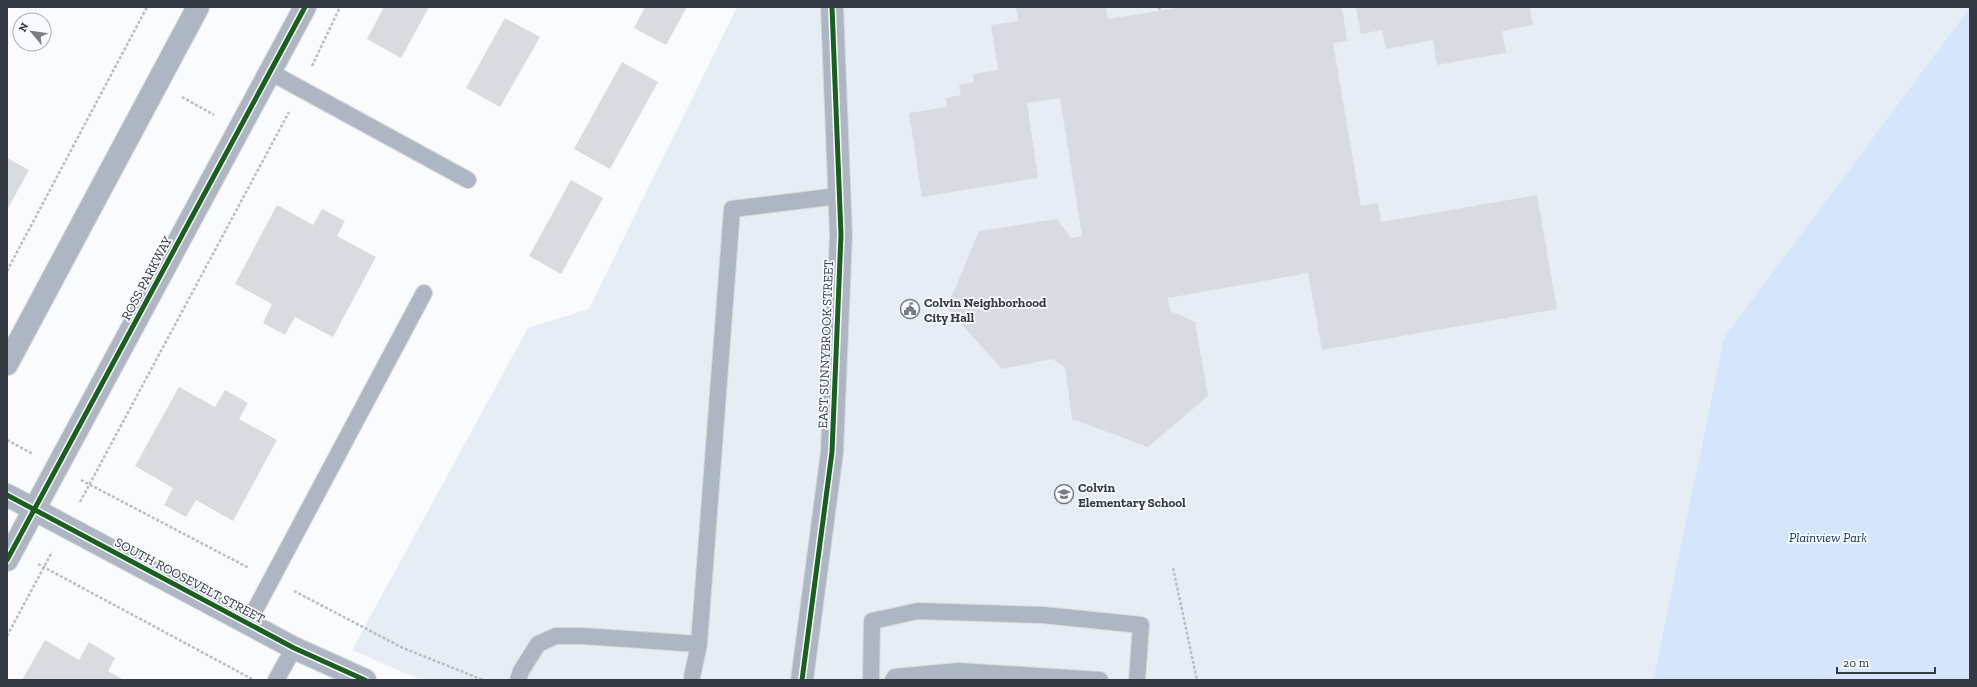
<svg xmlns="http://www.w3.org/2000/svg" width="1977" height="687" viewBox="0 0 1977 687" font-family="'Zilla Slab',serif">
  <rect width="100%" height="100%" fill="#f9fbfd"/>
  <path fill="#e7edf4" d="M 737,7 L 1970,7 L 1724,339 L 1653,680 L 421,680 L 352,650 L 528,328 L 589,309 Z"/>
  <path fill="#d5e6fc" d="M 1970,7 L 1970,680 L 1653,680 L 1724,338 Z"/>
  <path fill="#d8dce0" d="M 384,7 L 429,7 L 401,58 L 367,39 Z
    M 645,7 L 687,7 L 666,45 L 634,28 Z
    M 1016,7 L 1106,7 L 1108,19 L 1183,7 L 1342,7 L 1347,41 L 1333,43 L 1361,206 L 1378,203 L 1381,222 L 1537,195 L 1557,309 L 1322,350 L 1308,273 L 1168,298 L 1170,311 L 1195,322 L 1208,396 L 1148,447 L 1072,419 L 1065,367 L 1052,359 L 1002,369 L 947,308 L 979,231 L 1057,219 L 1071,238 L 1082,236 L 1060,98 L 1027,103 L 1038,178 L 922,197 L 909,113 L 947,107 L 946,98 L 961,95 L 959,85 L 974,82 L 973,74 L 998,70 L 991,25 L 1018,21 Z
    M 1356,7 L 1530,7 L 1533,25 L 1502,31 L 1506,53 L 1437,65 L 1433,40 L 1386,49 L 1382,30 L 1361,34 Z
    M 505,18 L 540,37 L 500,107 L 466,88 Z
    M 622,62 L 658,82 L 610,169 L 574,149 Z
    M 7,158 L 29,170 L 7,210 Z
    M 571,180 L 603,198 L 561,274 L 529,256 Z
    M 277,205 L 313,225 L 322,209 L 345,221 L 337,236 L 376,257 L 333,337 L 295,317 L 285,335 L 263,323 L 272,304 L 235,284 Z
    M 179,387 L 215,407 L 225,390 L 248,403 L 239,419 L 277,440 L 233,521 L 196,500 L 186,517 L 164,505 L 173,488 L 135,466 Z
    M 45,640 L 79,660 L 89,642 L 115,658 L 108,671 L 124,680 L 22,680 Z"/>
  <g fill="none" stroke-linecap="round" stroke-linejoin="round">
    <g stroke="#d6d8da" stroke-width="18">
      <path id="service" d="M 270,72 L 468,180
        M 248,623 L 424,293
        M 692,677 L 699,644 L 732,209 L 838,196
        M 276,680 L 294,648
        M 518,680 L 521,671 L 538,644 L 556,636 L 583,636 L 699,644
        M 871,680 L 872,621 L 918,611 L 1043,615 L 1141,625 L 1137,680
        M 893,680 L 895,677 L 959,671 L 1100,680"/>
    </g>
    <g stroke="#d6d8da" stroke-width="24">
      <path id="minor" d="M 7,364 L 198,7
        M 7,495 L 294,648 L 365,680
        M 7,560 L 305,7
        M 802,680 L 832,452 L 841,235 L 832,7"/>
    </g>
    <path stroke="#b8bec5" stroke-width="2.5" stroke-dasharray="3 2" stroke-linecap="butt" d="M 1159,7 L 1160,11
      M 312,66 L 340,7
      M 182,97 L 214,115
      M 7,271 L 147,7
      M 7,440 L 33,454
      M 81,480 L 249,568
      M 80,502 L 289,112
      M 38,564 L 252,679
      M 1173,568 L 1197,680
      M 294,591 L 403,648 L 483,680
      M 7,636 L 52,552"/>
    <use href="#service" stroke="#adb6c2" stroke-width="16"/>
    <use href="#minor" stroke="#adb6c2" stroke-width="22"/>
    <g stroke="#f7fbff" stroke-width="8">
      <path id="cycleway" d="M 7,495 L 294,648 L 365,680
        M 7,560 L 305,7
        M 802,680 L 832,452 L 841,235 L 832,7"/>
    </g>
    <use href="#cycleway" stroke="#1b5e20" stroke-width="5"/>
  </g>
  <defs>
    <g id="civic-ring" transform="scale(1)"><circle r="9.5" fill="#f7fbff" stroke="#787d83" stroke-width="1.5"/><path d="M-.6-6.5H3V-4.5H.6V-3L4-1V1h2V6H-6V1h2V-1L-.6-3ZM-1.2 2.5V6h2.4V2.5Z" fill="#787d83"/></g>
    <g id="school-ring" transform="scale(1)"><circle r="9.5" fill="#f7fbff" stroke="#787d83" stroke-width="1.5"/><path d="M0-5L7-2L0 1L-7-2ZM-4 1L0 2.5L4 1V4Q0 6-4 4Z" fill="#787d83"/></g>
  </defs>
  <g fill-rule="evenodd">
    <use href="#civic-ring" x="910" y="309"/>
    <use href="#school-ring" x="1064" y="494"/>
  </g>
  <g text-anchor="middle" stroke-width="3.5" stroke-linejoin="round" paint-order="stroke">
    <g font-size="13" fill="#333941" stroke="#f7fbff">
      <text transform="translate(146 278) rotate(-62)" y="5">ROSS PARKWAY</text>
      <text transform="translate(825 344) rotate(-88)" y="5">EAST SUNNYBROOK STREET</text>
      <text transform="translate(190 580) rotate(28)" y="5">SOUTH ROOSEVELT STREET</text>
    </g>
    <g font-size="13" font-weight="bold" fill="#333941" stroke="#f7fbff" text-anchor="start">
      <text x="924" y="307">Colvin Neighborhood<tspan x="924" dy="15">City Hall</tspan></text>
      <text x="1078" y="492">Colvin<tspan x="1078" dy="15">Elementary School</tspan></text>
    </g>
    <g font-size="13" font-style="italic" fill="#0c2f5b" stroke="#f7fbff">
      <text x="1828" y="542">Plainview Park</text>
    </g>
  </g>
  <rect width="1977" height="687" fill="none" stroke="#333941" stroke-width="16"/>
  <g transform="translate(32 32) rotate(299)"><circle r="19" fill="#f7fbff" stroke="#a9adb3"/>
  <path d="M0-3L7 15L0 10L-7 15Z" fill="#787d83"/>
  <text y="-6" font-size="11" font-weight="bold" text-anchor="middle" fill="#333941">N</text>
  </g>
  <path d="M1837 667v6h98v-6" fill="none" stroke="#333941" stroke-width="2"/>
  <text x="1843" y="667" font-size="12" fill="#333941" stroke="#f7fbff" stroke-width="3" paint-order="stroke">20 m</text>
</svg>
